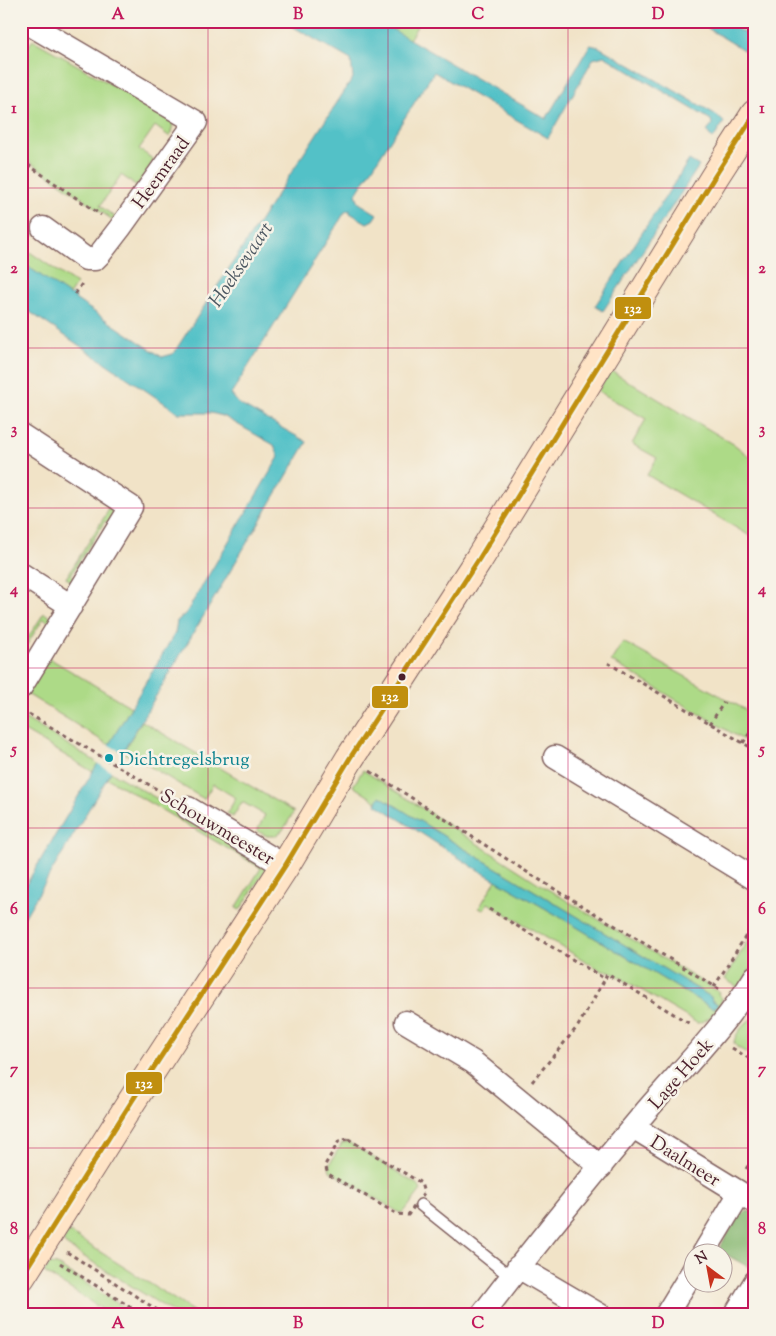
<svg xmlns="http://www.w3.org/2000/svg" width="776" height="1336" viewBox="0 0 776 1336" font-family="'Sorts Mill Goudy',serif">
  <rect width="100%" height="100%" fill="#f7f3e8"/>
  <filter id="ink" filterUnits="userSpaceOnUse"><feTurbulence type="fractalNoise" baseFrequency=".02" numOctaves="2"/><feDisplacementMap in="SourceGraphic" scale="10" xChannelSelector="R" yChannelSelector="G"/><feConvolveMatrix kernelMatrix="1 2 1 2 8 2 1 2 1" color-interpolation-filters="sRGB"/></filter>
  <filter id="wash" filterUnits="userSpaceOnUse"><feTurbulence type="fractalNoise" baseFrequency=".0096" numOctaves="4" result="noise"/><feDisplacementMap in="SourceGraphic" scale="20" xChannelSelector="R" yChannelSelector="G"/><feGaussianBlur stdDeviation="1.12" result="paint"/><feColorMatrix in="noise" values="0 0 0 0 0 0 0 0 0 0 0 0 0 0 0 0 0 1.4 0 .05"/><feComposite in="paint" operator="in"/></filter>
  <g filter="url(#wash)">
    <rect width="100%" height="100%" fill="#f1e3c7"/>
    <path fill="#adda87" stroke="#7c7c59" d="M 378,21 L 420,21 L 409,40 Z
      M 33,40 L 174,120 L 170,137 L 155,126 L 139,149 L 154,160 L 137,186 L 121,175 L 100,206 L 115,217 L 113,220 L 21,156 L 21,56 Z
      M 28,228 L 35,233 L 24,248 L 76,284 L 69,295 L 21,262 L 21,238 Z
      M 611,371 L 735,445 L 755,461 L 755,539 L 647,475 L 657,458 L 632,444 L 646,419 L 598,391 Z
      M 111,503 L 114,514 L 111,524 L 105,521 L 71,575 L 77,579 L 74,583 L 66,578 L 108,511 L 107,509 Z
      M 44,613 L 52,618 L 50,622 L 43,619 L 21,654 L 21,648 Z
      M 623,642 L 755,715 L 755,747 L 611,661 Z
      M 49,658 L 131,707 L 109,745 L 27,694 Z
      M 21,716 L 98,763 L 93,772 L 21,729 Z
      M 142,721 L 294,812 L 283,830 L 275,836 L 267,836 L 257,831 L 265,815 L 242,802 L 233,817 L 227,813 L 236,798 L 213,784 L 204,799 L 134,757 L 122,753 Z
      M 363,770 L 546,888 L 719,992 L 718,994 L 722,998 C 721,1008 707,1023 697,1023 L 609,971 L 602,971 L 488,903 L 483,910 L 479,908 L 496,880 L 555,914 L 708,1006 L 717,1004 L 712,1001 L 711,997 L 458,845 L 381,797 L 377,802 L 353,786 Z
      M 111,772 L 264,860 L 266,869 L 240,910 L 236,908 L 261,868 L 107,778 Z
      M 755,929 L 755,962 L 739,988 L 725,979 Z
      M 755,1017 L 755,1027 L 753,1026 L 751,1030 L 755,1033 L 755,1035 L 750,1035 L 750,1047 L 755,1051 L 755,1058 L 737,1047 L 734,1043 C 734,1034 747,1020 755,1017 Z
      M 348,1142 L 418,1185 L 421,1190 L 404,1212 L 400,1213 L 330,1171 L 329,1165 L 342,1143 Z
      M 68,1232 L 69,1232 L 199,1315 L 176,1314 L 67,1246 L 63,1241 Z
      M 50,1264 L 57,1265 L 136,1315 L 111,1315 L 44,1272 Z"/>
    <path fill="#8aba74" stroke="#6a6c50" d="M 747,1211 L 755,1213 L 755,1266 L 752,1269 L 718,1250 L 739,1215 Z"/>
    <path fill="#53c1c7" stroke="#4e7079" d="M 283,21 L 378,21 L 546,119 L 590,45 L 599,47 L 715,114 L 724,122 L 713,139 L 707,132 L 712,124 L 711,120 L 604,56 L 593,59 L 548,138 L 434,72 L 356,194 L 359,203 L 377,214 L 373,220 L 367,223 L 350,213 L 350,210 L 345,212 L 231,394 L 239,404 L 307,442 L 21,923 L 21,893 L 175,633 L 177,621 L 186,613 L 279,457 L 274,445 L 223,416 L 211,413 L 179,413 L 21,306 L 21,262 L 71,296 L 73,294 L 76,296 L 75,299 L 162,357 L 173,354 L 353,78 L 351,60 Z
      M 696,21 L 723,21 L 755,39 L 755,57 Z
      M 689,160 L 699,166 L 603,311 L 595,306 Z
      M 380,796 L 458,845 L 711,997 L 712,1001 L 718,1004 L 714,1009 L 708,1006 L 555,914 L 473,867 L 376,804 Z"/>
    <path fill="#f1e3c7" d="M 107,744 L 125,754 L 114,773 L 95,762 Z"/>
  </g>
  <g filter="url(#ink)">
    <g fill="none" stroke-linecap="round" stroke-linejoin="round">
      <g stroke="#846462" stroke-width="14">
        <path id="lane" d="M 421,1205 L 511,1277"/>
      </g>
      <g stroke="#846462" stroke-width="25">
        <path id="street" d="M 24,21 L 196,122 L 120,228 L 100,254 L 95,259 L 86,259 L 43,228
          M 21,435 L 131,507 L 21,687
          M 21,574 L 71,606
          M 555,757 L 755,879
          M 188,808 L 285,866
          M 406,1022 L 473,1062 L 601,1167
          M 633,1127 L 755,1202
          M 703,1254 L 740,1193
          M 518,1267 L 600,1315
          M 482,1315 C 535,1245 591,1177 647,1110 C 684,1067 725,1026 755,977
          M 666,1315 L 694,1269
          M 735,1315 L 755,1282"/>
      </g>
      <g stroke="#846462" stroke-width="30">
        <path id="secondary" d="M 21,1277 L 132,1101 L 285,866 L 350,758 L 479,559 L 715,176 L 755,114"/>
      </g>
      <path stroke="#846462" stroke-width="3" stroke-dasharray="4 4" stroke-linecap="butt" d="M 21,160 L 101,215
        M 75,294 L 83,282
        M 608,663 L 755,750
        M 22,710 L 170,797
        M 710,724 L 724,702
        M 743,743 L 755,725
        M 370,771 L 530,874 L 719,989
        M 489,909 L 605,979 L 607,974 L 692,1025
        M 714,987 L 755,921
        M 732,1048 L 755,1062
        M 532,1082 L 578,1026 L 605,979
        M 348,1139 L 421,1183 L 424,1193 L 408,1215 L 397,1214 L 328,1174 L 325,1165 L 339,1141 Z
        M 746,1169 L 755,1155
        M 67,1252 L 165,1315
        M 60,1263 L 143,1315"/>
      <use href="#lane" stroke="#fff" stroke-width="11"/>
      <use href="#street" stroke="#fff" stroke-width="22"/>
      <use href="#secondary" stroke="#ffe4c6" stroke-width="28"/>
      <g stroke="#f7f3e8" stroke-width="9">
        <path id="bus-1" d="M 21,1277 L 132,1101 L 285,866 L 350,758 L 479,559 L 715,176 L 755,114"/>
      </g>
      <use href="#bus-1" stroke="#c08f0f" stroke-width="5"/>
    </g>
  </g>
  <path fill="none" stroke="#c2185b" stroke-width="1" stroke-opacity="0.55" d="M 208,21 L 208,1315M 388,21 L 388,1315M 568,21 L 568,1315M 21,188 L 755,188M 21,348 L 755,348M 21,508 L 755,508M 21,668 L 755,668M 21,828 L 755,828M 21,988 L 755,988M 21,1148 L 755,1148"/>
  <circle fill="#4a1f2b" stroke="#f7f3e8" stroke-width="2" cx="402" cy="677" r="4.5"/>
  <circle fill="#0f9aa8" stroke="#f7f3e8" stroke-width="2" cx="109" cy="758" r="5"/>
  <g text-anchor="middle" stroke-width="5" stroke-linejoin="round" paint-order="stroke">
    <g font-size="19" fill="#4a1f2b" stroke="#f7f3e8">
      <text transform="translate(160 172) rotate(-54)" y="7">Heemraad</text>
      <text transform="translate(218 826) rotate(31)" y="7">Schouwmeester</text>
      <text transform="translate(680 1073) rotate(-49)" y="7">Lage Hoek</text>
      <text transform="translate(686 1160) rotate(32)" y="7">Daalmeer</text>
    </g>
    <g font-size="19" fill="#0d838f" stroke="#f7f3e8" text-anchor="start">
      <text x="119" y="765">Dichtregelsbrug</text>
    </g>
    <g font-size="20" font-style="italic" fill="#4d5862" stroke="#f7f3e8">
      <text transform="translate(240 264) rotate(-56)" y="7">Hoeksevaart</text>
    </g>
  </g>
  <g stroke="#f7f3e8" stroke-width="2">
    <rect x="614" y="296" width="38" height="24" rx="5" fill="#c08f0f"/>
    <rect x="371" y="685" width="38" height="24" rx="5" fill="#c08f0f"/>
    <rect x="125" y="1071" width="38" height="24" rx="5" fill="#c08f0f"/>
  </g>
  <g font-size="14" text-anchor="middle" font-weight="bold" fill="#fff">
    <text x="633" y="313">132</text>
    <text x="390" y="701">132</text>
    <text x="144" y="1088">132</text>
  </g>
  <rect width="776" height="1336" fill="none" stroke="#f7f3e8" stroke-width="55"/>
  <g transform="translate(708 1268) rotate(328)"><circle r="24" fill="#f7f3e8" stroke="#b29e9c"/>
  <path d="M0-4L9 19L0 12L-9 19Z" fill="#c8321e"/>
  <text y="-8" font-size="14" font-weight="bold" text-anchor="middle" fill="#4a1f2b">N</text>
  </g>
  <rect x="28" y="28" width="720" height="1280" fill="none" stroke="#c2185b" stroke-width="2"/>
  <g font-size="16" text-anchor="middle" font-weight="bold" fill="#c2185b">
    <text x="118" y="19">A</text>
    <text x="298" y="19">B</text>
    <text x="478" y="19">C</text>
    <text x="658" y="19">D</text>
    <text x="14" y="113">1</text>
    <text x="762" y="113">1</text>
    <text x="14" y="273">2</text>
    <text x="762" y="273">2</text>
    <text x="14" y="434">3</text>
    <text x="762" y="434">3</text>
    <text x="14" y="594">4</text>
    <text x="762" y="594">4</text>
    <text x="14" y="754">5</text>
    <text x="762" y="754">5</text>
    <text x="14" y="914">6</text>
    <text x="762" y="914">6</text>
    <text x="14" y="1074">7</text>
    <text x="762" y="1074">7</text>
    <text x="14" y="1234">8</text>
    <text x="762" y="1234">8</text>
    <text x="118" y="1328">A</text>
    <text x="298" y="1328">B</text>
    <text x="478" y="1328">C</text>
    <text x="658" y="1328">D</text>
  </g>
</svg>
